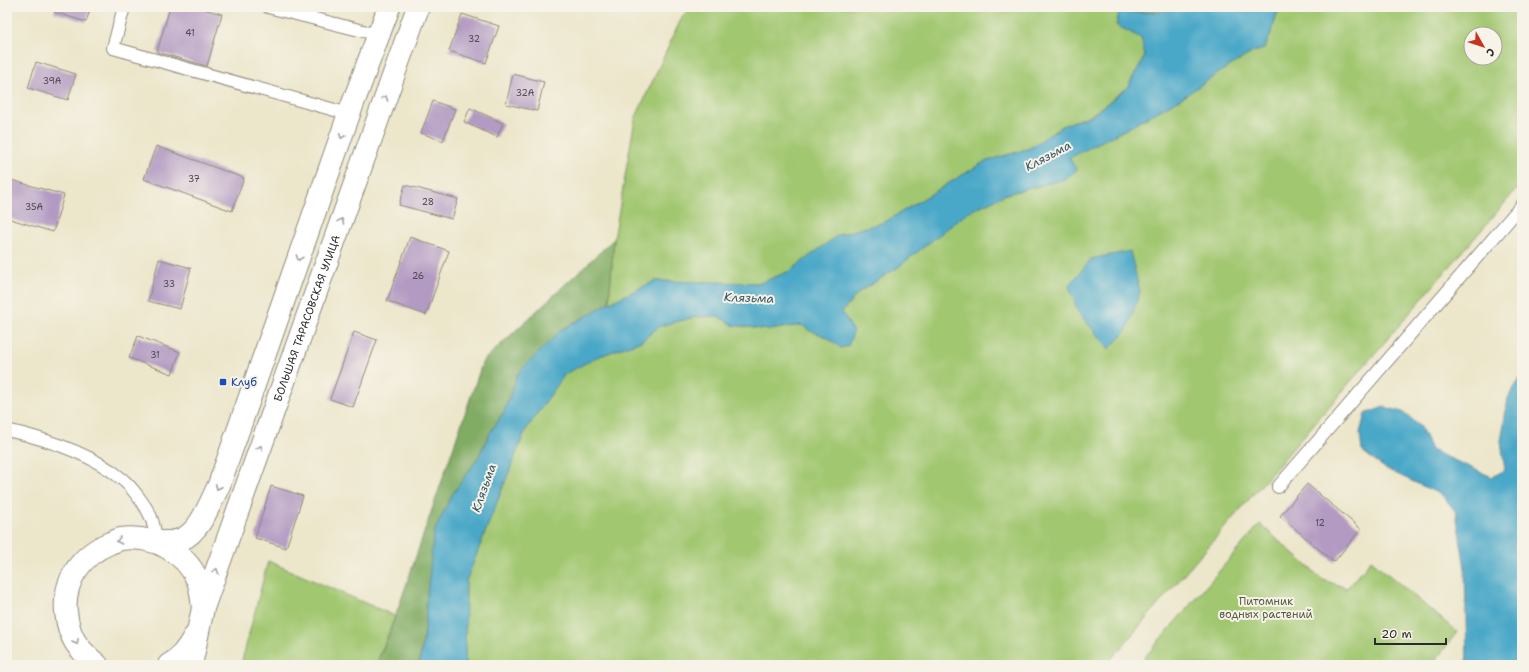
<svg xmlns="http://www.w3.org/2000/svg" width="1529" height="672" viewBox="0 0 1529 672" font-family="'Shantell Sans',sans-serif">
  <rect width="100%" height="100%" fill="#f7f3e8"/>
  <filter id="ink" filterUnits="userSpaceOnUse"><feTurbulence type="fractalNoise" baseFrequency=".025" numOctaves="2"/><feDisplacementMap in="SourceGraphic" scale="8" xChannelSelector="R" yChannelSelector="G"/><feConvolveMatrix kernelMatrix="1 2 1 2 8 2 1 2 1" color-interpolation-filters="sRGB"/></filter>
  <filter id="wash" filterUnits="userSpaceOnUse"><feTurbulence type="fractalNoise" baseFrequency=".012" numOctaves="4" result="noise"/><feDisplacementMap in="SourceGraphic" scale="16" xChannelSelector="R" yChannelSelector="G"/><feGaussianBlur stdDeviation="0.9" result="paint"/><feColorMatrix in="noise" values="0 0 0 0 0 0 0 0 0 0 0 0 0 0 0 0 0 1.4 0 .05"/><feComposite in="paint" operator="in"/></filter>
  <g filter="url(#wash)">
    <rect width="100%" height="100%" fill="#ece6cb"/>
    <path fill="#a2c771" stroke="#66794e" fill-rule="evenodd" d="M 691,7 L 1181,7 L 1160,12 L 1130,11 L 1116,25 L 1141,38 L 1145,56 L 1127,88 L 1091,115 L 1064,125 L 1030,148 L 984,162 L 885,222 L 838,235 L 790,271 L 760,283 L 655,281 L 609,303 L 614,239 L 635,119 L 683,15 Z
      M 1279,7 L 1522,7 L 1522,183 L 1106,665 L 465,665 L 466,581 L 525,431 L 565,373 L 597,357 L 641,341 L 660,326 L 695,317 L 718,316 L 733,325 L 769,330 L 802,325 C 812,332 823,334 833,341 L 849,323 L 841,312 L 859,292 L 897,268 L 968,212 L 1006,194 L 1065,179 L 1069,158 L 1128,128 L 1180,99 L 1220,72 L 1253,52 L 1264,49 L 1272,31 ZM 1471,34 L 1495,34 L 1495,58 L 1471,58 Z
      M 1260,524 L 1323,580 L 1347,588 L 1371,560 L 1457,632 L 1432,665 L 1138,665 Z
      M 268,561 L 395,616 L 376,665 L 241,665 Z"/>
    <path fill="#81ac63" stroke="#566c47" d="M 614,239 L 609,303 L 560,331 L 518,373 L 504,412 L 490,433 L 478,458 L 452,495 L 426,603 L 425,629 L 419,665 L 376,665 L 389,635 L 483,361 Z"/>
    <path fill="#4aa7c8" stroke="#3a697a" d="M 1181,7 L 1279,7 L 1272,31 L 1264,49 L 1253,52 L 1220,72 L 1180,99 L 1128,128 L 1069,158 L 1077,170 L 1065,179 L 1006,194 L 968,212 L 897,268 L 859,292 L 842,312 L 849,323 L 853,333 L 848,346 L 841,348 L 825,336 L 810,331 L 802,325 L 769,330 L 733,325 L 718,316 L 695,317 L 660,326 L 641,341 L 597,357 L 565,374 L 525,431 L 466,581 L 465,665 L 419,665 L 425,629 L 426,603 L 434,532 L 452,495 L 478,458 L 490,433 L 504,412 L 518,373 L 560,331 L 609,303 L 655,281 L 760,283 L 790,271 L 838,235 L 885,222 L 984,162 L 1030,148 L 1064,125 L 1092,115 L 1127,88 L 1145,56 L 1141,38 L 1116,25 L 1119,12 L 1160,12 Z
      M 1130,251 L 1140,292 L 1127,330 L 1109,349 L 1078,312 L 1069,286 L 1091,259 Z
      M 1522,375 L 1522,529 L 1517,531 L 1515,552 L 1522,559 L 1522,665 L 1467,665 L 1465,568 L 1456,512 L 1442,495 L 1386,469 L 1362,451 L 1360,433 L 1365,414 L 1384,407 L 1403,412 L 1421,427 L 1431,450 L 1492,477 L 1505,470 L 1501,441 L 1508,398 Z"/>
    <g id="blocks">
      <path fill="#b29ac2" d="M 56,7 L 91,7 L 86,22 L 54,12 Z
        M 170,7 L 196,7 L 222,14 L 207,66 L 157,52 Z
        M 462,14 L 499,26 L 486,63 L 449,51 Z
        M 36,62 L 76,74 L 68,100 L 28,88 Z
        M 513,74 L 544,82 L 537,111 L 506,104 Z
        M 433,101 L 455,109 L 443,141 L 421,133 Z
        M 470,108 L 503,123 L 497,137 L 464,122 Z
        M 156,146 L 244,178 L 232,211 L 144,179 Z
        M 11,180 L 64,195 L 53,232 L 7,218 L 7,192 Z
        M 405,185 L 458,199 L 452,219 L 399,205 Z
        M 410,237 L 449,251 L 426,315 L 387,301 Z
        M 159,259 L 191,268 L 180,309 L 148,301 Z
        M 354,332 L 377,340 L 353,407 L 330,399 Z
        M 138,336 L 180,352 L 172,374 L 129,358 Z
        M 1307,484 L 1361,529 L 1334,562 L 1280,516 Z
        M 271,486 L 303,496 L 286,548 L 255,538 Z"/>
    </g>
  </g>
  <g filter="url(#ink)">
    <use href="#blocks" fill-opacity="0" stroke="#8c887b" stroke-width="1"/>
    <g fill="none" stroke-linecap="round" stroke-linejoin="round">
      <g stroke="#8c887b" stroke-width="14">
        <path id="service" d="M 124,7 L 113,48 L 349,114
          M 268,7 L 379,35
          M 7,430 C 46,439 91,453 122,479 C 131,486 145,505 150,515 C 154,523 155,534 157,542
          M 1278,487 L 1522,205"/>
      </g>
      <g stroke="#8c887b" stroke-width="24">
        <g id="tertiary">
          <path d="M 157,542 C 166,542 174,543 182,539 C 200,532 211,501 219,485 L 349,114 L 389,7"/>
          <path d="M 97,665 C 77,648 69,638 66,612 C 63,581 81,555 110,543 C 113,542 117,540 121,539 C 153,535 185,551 198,581 C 201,589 202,599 203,608"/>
          <path d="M 169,665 C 180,659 188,648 194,637"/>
          <path id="s1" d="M 191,665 L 203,608 L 418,7"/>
        </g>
      </g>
      <use href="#service" stroke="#fff" stroke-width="12"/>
      <use href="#tertiary" stroke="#fff" stroke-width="22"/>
    </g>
    <defs><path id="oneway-chevron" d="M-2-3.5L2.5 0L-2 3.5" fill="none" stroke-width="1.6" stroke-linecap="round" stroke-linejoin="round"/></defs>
    <g stroke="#a0a0a0">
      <use href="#oneway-chevron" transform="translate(385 98) rotate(-70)"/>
      <use href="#oneway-chevron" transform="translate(342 136) rotate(109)"/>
      <use href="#oneway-chevron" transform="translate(341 221) rotate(-70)"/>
      <use href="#oneway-chevron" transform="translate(299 258) rotate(109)"/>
      <use href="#oneway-chevron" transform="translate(260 448) rotate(-70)"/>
      <use href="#oneway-chevron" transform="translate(218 487) rotate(115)"/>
      <use href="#oneway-chevron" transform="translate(119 541) rotate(166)"/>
      <use href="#oneway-chevron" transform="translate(216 571) rotate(-70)"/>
      <use href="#oneway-chevron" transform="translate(76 642) rotate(61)"/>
    </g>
  </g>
  <rect fill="#1a4fb4" stroke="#f7f3e8" stroke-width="1.5" x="219" y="378" width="8" height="8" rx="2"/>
  <g text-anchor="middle" stroke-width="4" stroke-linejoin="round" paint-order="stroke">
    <g font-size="9" fill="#4d4751">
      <text x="190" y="36">41</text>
      <text x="474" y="42">32</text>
      <text x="52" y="84">39А</text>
      <text x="525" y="96">32А</text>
      <text x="194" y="182">37</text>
      <text x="428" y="205">28</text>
      <text x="34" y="210">35А</text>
      <text x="418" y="279">26</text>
      <text x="169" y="287">33</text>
      <text x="155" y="358">31</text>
      <text x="1320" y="526">12</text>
    </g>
    <g font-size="11" fill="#2b2b2b" stroke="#f7f3e8">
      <text dy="4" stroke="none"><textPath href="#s1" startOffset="366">БОЛЬШАЯ ТАРАСОВСКАЯ УЛИЦА</textPath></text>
    </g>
    <g font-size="11" fill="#164399" stroke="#f7f3e8" text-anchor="start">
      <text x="231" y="386">Клуб</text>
    </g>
    <g font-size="11" fill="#4f5a40" stroke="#f7f3e8">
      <text x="1266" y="605">Питомник<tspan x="1266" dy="13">водных растений</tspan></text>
    </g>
    <g font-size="12" font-style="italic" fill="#365662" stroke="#f7f3e8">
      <text transform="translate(1048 156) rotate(-28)" y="4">Клязьма</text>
      <text transform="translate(749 298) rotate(2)" y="4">Клязьма</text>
      <text transform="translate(484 488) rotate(-70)" y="4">Клязьма</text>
    </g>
  </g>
  <rect width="1529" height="672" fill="none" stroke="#f7f3e8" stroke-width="24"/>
  <g transform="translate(1483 46) rotate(129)"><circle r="19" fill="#f7f3e8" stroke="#a5a39c"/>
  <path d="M0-3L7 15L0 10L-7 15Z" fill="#c8321e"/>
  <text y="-6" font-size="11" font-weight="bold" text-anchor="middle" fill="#2b2b2b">С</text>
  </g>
  <path d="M1375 638v6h71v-6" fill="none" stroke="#2b2b2b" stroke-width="2"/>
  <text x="1381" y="638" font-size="12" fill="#2b2b2b" stroke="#f7f3e8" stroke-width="3" paint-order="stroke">20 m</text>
</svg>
